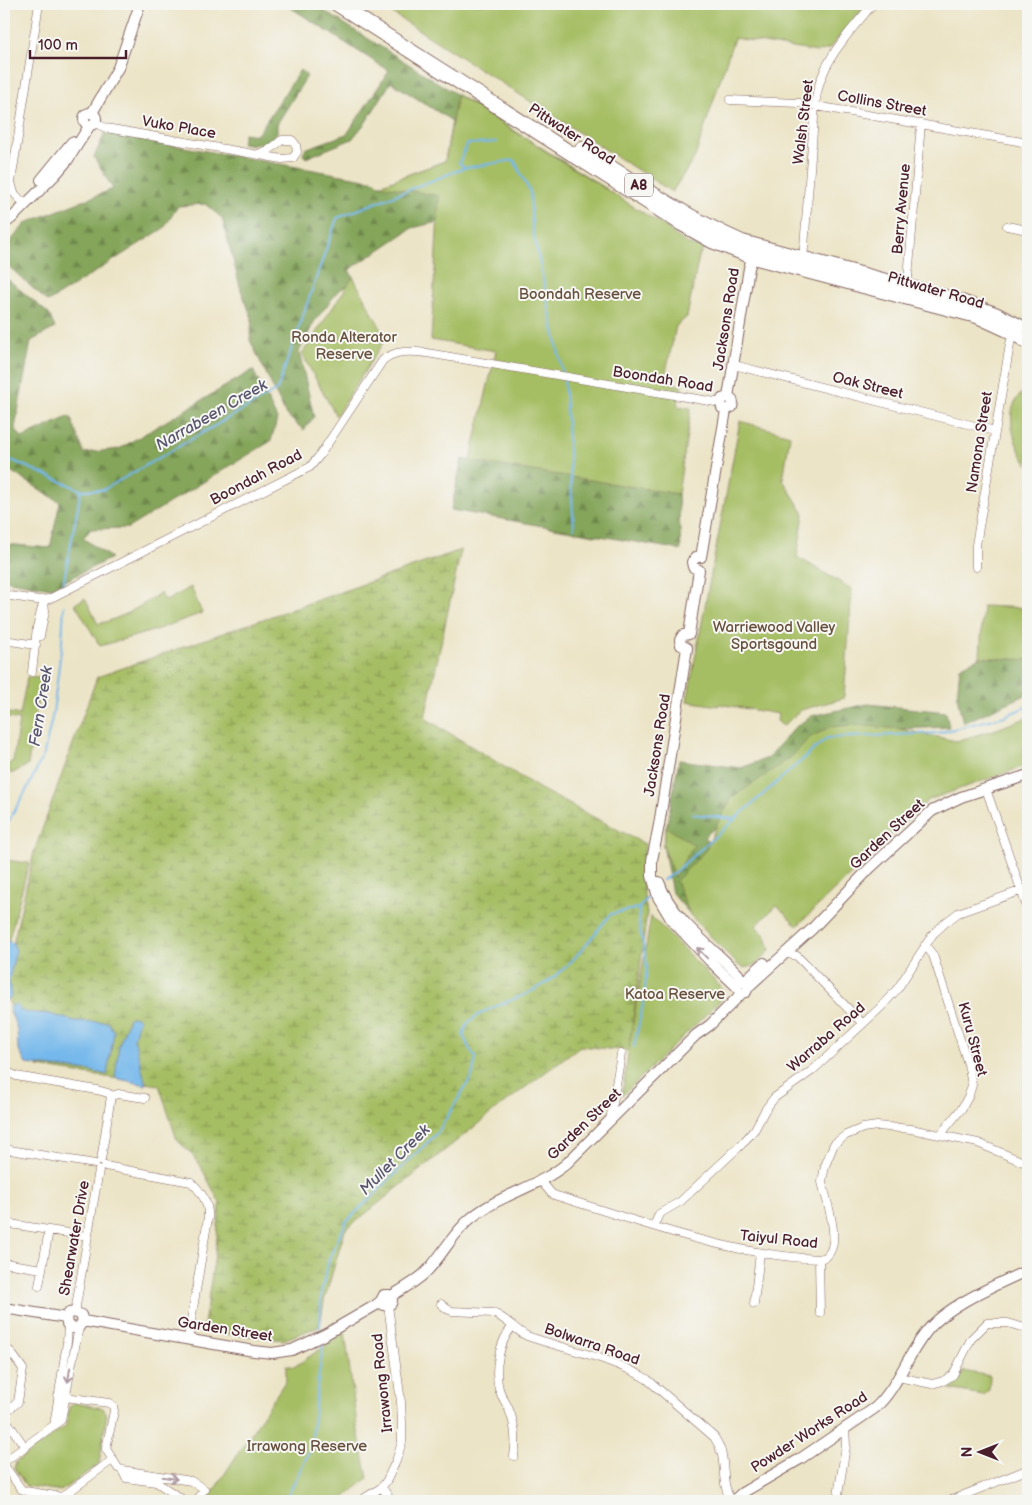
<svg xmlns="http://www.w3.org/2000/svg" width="1032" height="1505" viewBox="0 0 1032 1505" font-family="'Balsamiq Sans',sans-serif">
  <defs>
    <pattern id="forest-firs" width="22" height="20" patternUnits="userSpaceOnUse" patternTransform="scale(1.25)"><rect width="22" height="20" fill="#84a55a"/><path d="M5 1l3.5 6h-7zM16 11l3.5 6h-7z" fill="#6e864b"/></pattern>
    <pattern id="wetland-marsh" width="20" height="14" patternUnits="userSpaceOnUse" patternTransform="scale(1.25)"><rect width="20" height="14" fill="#a6be64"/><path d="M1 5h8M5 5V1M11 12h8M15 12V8" fill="none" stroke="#899a53"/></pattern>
  </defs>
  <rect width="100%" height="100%" fill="#f6f6f2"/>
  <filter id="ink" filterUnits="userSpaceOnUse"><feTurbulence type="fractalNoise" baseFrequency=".02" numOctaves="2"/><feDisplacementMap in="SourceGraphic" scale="10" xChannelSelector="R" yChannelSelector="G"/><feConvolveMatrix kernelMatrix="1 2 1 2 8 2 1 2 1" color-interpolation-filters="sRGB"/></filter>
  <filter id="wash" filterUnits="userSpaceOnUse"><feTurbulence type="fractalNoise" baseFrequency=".0096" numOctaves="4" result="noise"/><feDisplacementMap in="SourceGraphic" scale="20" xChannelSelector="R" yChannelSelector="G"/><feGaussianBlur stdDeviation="1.12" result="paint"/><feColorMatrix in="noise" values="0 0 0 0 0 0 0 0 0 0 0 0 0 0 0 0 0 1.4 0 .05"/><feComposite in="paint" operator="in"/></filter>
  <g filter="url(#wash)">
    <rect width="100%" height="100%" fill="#ece4c6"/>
    <path fill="url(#forest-firs)" stroke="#676242" d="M 285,4 L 313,4 L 607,189 L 440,196 L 438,222 L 412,228 L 349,270 L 356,282 L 339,290 L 314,322 L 299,352 L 314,417 L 304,430 L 286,415 L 250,340 L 252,318 L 241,290 L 222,218 L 205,204 L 178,206 L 164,228 L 48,302 L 4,262 L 4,249 L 26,223 L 113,189 L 94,157 L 105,133 L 376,181 L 380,185 L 445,161 L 452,121 L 391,82 L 366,122 L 352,139 L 306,158 L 303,155 L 305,149 L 347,134 L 389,71 Z
      M 300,70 L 307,76 L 277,124 L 277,133 C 266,144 256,146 242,143 L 244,133 L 257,135 Z
      M 4,276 L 49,314 L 55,328 L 31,341 L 15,428 L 22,438 L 70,416 L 84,453 L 119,449 L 253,370 L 277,419 L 271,441 L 128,528 L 91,529 L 83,538 L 111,558 L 51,588 L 4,580 L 4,544 L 50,548 L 60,502 L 4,467 Z
      M 462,459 L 678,494 L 681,550 L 451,510 Z
      M 980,657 L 1028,660 L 1028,694 L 963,723 L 957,696 L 960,667 Z
      M 868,704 L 946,712 L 949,727 L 828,732 L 704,837 L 716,851 L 696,921 L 672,893 L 663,845 L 679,760 L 741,768 L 768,758 L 793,729 L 811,716 Z"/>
    <path fill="url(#wetland-marsh)" stroke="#786e48" d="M 461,550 L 425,718 L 542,790 L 645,844 L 643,890 L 647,913 L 629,1051 L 580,1046 L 489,1115 L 345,1230 L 324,1301 L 320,1326 L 283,1340 L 203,1331 L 216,1248 L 220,1203 L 200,1165 L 191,1153 L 177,1140 L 159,1085 L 38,1067 L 4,991 L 4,984 L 34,852 L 97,677 Z"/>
    <path fill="#a6be64" stroke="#786e48" d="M 378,4 L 867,4 L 829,49 L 817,52 L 734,38 L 695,157 L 672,192 Z
      M 457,95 L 669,229 C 675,236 687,245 696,247 C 699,247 701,247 704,248 L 699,256 L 687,317 L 676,326 L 664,381 L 682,386 L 677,406 L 691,408 L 678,494 L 470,461 L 496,351 L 431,340 L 439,196 L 380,185 L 445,161 Z
      M 353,277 L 386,338 L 336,416 L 302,354 Z
      M 1028,387 L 1028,465 C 1016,449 1006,421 1015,402 C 1017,396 1024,392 1028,387 Z
      M 740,421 L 790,435 L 783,480 L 804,514 L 797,557 L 852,589 L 844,698 L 801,710 L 783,726 L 777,721 L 778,714 L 719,704 L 718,706 L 687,701 Z
      M 191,587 L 202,613 L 153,631 L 100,646 L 75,604 L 85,598 L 98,624 C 122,618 140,607 160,593 L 166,601 Z
      M 983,606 L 1028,608 L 1028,660 L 980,657 Z
      M 27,677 L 41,678 L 28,765 L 11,774 L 7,765 L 13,761 L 19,720 L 4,717 L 4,712 L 20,715 Z
      M 1028,717 L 1028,765 L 928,800 L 797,926 L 777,905 L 756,926 L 766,936 L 770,951 C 760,960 751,973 738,965 L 690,915 L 676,881 L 706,850 L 718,822 L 732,798 L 790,758 L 809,738 L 830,727 L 853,725 L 900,729 L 956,741 L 997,729 Z
      M 666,827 L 694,845 L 674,877 L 663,845 Z
      M 4,860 L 29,863 L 4,958 Z
      M 651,916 L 723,989 L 723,998 L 622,1096 L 630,1040 Z
      M 345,1332 L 357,1426 L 368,1478 L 340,1501 L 207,1501 L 286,1380 L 286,1365 L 294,1367 Z
      M 964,1371 L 990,1376 L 989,1390 L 983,1395 L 949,1389 L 957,1384 Z
      M 74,1403 L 103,1408 L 107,1414 L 99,1464 L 61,1491 L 26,1486 L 14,1468 L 16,1462 L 66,1426 L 69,1407 Z"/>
    <path fill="#75b8eb" stroke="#606c8b" d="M 4,940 L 13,943 L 16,950 L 9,980 L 11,997 L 6,1000 L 4,997 Z
      M 16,1004 L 21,1011 L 25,1012 L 49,1014 L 75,1021 L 108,1022 L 114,1032 L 107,1075 L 90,1071 L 26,1064 L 18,1049 L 17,1029 L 9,1008 Z
      M 132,1016 L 137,1017 L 139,1019 L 134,1038 L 146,1085 L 115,1078 L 119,1045 L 129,1018 Z"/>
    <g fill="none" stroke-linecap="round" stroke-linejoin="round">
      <path stroke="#75b8eb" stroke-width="2" d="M 464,167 L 459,163 L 467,144 L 497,142
        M 564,379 L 574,528
        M 4,457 L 81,490 L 103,490 L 277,390 L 337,218 L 464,168 L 514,160 L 530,192 L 532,227 L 563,374
        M 63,585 L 81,490
        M 692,814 L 734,819
        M 4,829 L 28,787 L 44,754 L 53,713 L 62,641 L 64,606
        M 663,880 L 677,870 L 827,738 L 938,733 L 1005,716 L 1028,706
        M 634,1047 L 644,999 L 647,965 L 639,924 L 639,908
        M 320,1328 L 321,1293 L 329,1259 L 346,1222 L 438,1132 L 472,1076 L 476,1058 L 469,1048 L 463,1035 C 465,1030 466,1024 470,1021 C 488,1006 515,1001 536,989 C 570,970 586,943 611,914 L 639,908 L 653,891
        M 285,1501 L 311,1448 L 316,1395 L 323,1344"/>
    </g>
  </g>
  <g filter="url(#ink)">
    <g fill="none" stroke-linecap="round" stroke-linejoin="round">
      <g stroke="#836461" stroke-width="9">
        <path id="street" d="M 730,100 L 799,103 L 1028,143
          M 95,123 L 106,128 L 282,159 L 293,158 L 297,152 L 296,145 L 292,140 L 282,140 L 269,150 L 258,154
          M 25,205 L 14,193 L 11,182 L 39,4
          M 1007,226 L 1028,230
          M 803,260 L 815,105 C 819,63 847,35 873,4
          M 907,290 L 921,124
          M 734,365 L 995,431
          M 976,567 L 976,545 L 1010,344 L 1014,329
          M 4,595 L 37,600 L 49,599 L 300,472 L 310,467 L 320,455 L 383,360 C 395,350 411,351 427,353 L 721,403
          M 40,636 L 45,611 L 44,601
          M 4,640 L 36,645
          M 32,672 L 37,627 L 44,600
          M 986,789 L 1028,910
          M 925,945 L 933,955 L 968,1064 L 972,1085 L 969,1095 L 962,1108 L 940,1135
          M 784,953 L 797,956 L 863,1024
          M 4,1070 L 16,1076 L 97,1090 L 108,1093 L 111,1096
          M 111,1096 L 118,1094 L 145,1098
          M 610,1121 L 621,1054
          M 4,1149 L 95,1164
          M 101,1160 L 111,1096
          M 105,1166 L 191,1182 C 202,1192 209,1203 208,1218 L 188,1339
          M 541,1181 L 551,1193 L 554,1195 C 641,1222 728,1255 819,1259 C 822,1258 825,1258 827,1256 C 842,1242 826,1199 822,1182 L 825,1166 L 834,1144 L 846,1135 L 863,1128 L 877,1126 L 911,1129 L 978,1143 L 1028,1164
          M 4,1223 L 87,1236
          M 654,1226 L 659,1214 L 681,1201 L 742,1144 L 755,1129 L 765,1110 L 774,1098 L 813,1070 L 881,1007 L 898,988 L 933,934 L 945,923 L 958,913 L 1028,888
          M 819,1259 L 820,1313
          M 4,1263 L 42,1269
          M 39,1286 L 49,1230
          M 441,1304 L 447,1309 L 452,1311 L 493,1313 C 506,1318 515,1330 527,1336 C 567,1350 611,1357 647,1379 L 714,1437 C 730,1460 718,1478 731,1501
          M 754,1304 L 760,1253
          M 75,1312 L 99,1170
          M 512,1327 C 499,1342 494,1370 499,1389 C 501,1396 505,1401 508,1407 C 515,1423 517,1439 514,1456
          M 4,1351 L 10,1351 L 23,1369 L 18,1402 L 4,1413
          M 898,1377 L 932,1384 L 943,1381 L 953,1375 L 971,1339 L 987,1323 L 1008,1323 L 1028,1329
          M 58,1396 L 109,1403 L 113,1406 L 114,1411 L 106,1449 L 118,1468 L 122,1470 L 191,1481 L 204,1489 L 196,1501
          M 4,1417 L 25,1447
          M 55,1425 L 55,1419 L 67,1342 L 68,1325
          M 4,1462 L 61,1420 L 79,1327
          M 4,1465 L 21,1489 L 25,1491 L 62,1497 L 112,1460
          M 122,1470 L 126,1478 L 156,1482 L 185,1501
          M 382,1487 L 391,1501
          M 360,1501 L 382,1487 L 387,1480 L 396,1461 L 402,1442 L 402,1423 L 401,1402 L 388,1305
          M 837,1501 L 846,1446 L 845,1428
          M 949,1501 L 1024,1471 L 1028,1466"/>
      </g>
      <g stroke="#836461" stroke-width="12">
        <path id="secondary" d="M84 119a6 6 0 1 1 12 0a6 6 0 1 1-12 0Z
          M 92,113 L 118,68 L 140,4
          M 41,180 L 72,142
          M 4,224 L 12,218 L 55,175 L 67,161 L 90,125
          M 728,397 L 749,268 L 755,250
          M 726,410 L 722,408 L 721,403 L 722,399 L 728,397
          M 726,410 L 732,407 L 733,403 L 732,399 L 728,397
          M 701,557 L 726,410
          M 699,570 L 693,567 L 692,562 L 696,557 L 701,557
          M 689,634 L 699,570
          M 687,648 L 659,825 L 652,860 L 652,876 L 658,897 L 671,919 L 710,961 L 737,987
          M 687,648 L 681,645 L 680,640 L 683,635 L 689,634
          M 659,882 C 671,918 712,947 738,974 L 742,982
          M 743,982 L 764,963
          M 391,1296 C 403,1289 416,1282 426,1272 C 442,1256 452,1234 470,1219 C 498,1195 537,1188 566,1164 L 696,1035 L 710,1025 L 742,993 L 746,992 L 748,987 L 812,929 L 870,868 L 932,811 L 961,797 L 1028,775
          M 4,1308 L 66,1318
          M 66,1318 L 67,1324 L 72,1328 L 79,1327 L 83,1321
          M 66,1318 L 69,1313 L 75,1312 L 81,1315 L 83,1321
          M 83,1321 L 254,1351 L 272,1353 L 292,1350 L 326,1334 L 376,1305 L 381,1301 L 384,1295 L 389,1295 L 392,1300 C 392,1304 389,1306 384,1305 L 381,1301
          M 733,1501 L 742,1493 L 800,1459 L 875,1408 C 897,1388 906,1358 924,1335 C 944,1306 996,1285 1028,1270"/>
      </g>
      <g stroke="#836461" stroke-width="16">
        <path id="highway" d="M 337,4 L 682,224 L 712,241 L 753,257 L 977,316 L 1012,332 L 1028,342
          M 582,149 C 634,182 685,217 742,242 L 956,300 L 995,314 L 1019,326"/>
      </g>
      <use href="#street" stroke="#fff" stroke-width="8"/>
      <use href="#secondary" stroke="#fff" stroke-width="10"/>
      <use href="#highway" stroke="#fff" stroke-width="14"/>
    </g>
    <defs><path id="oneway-shaft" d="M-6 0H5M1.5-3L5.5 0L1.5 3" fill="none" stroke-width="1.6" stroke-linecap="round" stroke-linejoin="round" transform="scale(1.25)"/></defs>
    <g stroke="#ae9aa0">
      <use href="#oneway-shaft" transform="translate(702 953) rotate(-134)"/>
      <use href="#oneway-shaft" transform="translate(69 1375) rotate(99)"/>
      <use href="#oneway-shaft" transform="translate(170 1478) rotate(9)"/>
    </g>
  </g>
  <g text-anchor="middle" stroke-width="4" stroke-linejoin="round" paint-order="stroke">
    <rect fill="#f6f6f2" stroke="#7e6067" stroke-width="1" x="625" y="173.5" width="28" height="23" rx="4"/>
    <g font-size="14" font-weight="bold" fill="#4a1f2b">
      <text x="639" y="190">A8</text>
    </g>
    <g font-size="15" fill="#4a1f2b" stroke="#f6f6f2">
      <text transform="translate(882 103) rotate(10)" y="5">Collins Street</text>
      <text transform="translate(803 122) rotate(-83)" y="5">Walsh Street</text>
      <text transform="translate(179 127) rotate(10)" y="5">Vuko Place</text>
      <text transform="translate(572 134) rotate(33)" y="5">Pittwater Road</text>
      <text transform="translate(901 209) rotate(-85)" y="5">Berry Avenue</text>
      <text transform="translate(936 290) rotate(16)" y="5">Pittwater Road</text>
      <text transform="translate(726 319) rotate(-81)" y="5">Jacksons Road</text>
      <text transform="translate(663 379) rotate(9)" y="5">Boondah Road</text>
      <text transform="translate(868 385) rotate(14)" y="5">Oak Street</text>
      <text transform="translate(979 442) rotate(-81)" y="5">Namona Street</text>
      <text transform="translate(256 477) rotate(-28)" y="5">Boondah Road</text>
      <text transform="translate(657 745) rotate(-81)" y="5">Jacksons Road</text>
      <text transform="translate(887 834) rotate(-43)" y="5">Garden Street</text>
      <text transform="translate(826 1037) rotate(-41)" y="5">Warraba Road</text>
      <text transform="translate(973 1039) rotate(75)" y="5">Kuru Street</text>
      <text transform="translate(584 1124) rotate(-44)" y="5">Garden Street</text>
      <text transform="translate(74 1238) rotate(-80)" y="5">Shearwater Drive</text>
      <text transform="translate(779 1239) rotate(6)" y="5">Taiyul Road</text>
      <text transform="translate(225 1329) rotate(9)" y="5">Garden Street</text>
      <text transform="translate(592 1344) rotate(19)" y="5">Bolwarra Road</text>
      <text transform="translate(382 1383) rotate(-96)" y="5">Irrawong Road</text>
      <text transform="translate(809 1432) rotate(-33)" y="5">Powder Works Road</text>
    </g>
    <g font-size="15" fill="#664f3c" stroke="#f6f6f2">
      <text x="580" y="299">Boondah Reserve</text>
      <text x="344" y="342">Ronda Alterator<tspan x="344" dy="17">Reserve</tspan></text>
      <text x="774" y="632">Warriewood Valley<tspan x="774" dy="17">Sportsgound</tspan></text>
      <text x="675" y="999">Katoa Reserve</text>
      <text x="307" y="1451">Irrawong Reserve</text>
    </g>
    <g font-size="16" font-style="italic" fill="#59556e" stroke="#f6f6f2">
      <text transform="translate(211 414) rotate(-30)" y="6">Narrabeen Creek</text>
      <text transform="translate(40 706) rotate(-81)" y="6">Fern Creek</text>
      <text transform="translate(394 1159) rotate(-45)" y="6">Mullet Creek</text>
    </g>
  </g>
  <rect width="1032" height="1505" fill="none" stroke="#f6f6f2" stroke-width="20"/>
  <g transform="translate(980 1452) rotate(270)" stroke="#f6f6f2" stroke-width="4" paint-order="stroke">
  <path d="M0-4L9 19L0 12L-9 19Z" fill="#4a1f2b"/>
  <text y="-8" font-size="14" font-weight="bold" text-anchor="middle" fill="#4a1f2b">N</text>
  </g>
  <path d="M30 50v8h96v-8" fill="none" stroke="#4a1f2b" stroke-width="2.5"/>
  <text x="38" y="50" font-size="15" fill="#4a1f2b" stroke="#f6f6f2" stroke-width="4" paint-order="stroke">100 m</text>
</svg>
